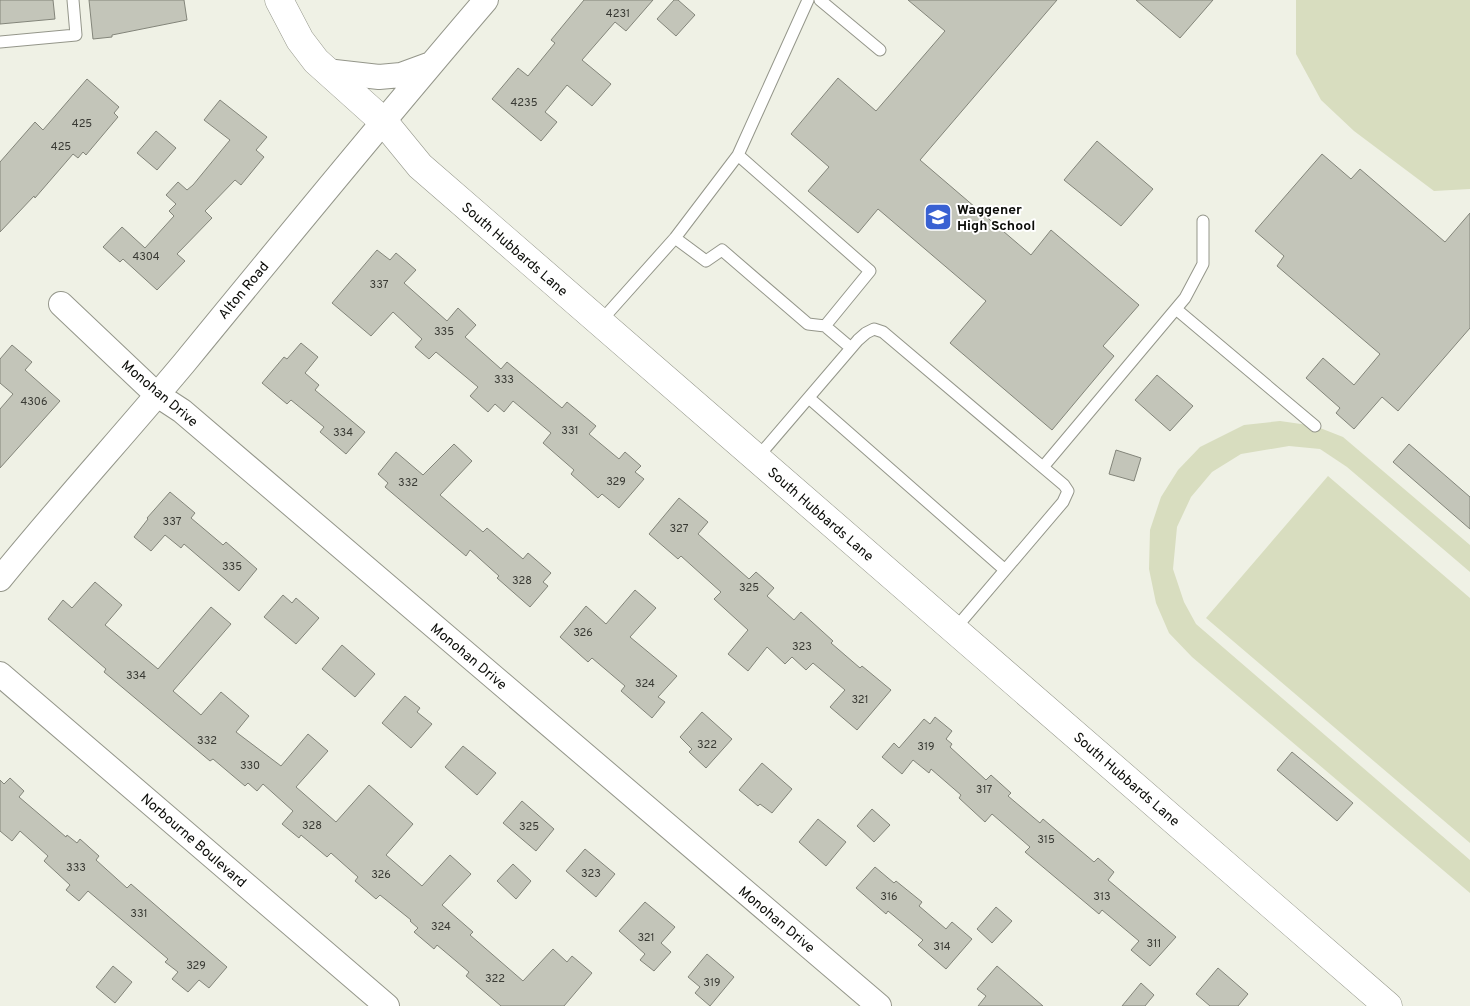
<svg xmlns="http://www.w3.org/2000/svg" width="1470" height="1006" viewBox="0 0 1470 1006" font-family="Overpass,sans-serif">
  <rect width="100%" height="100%" fill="#eff1e5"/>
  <path fill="#d8ddbf" d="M 1296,0 L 1470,0 L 1470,189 L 1434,191 L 1354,131 L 1321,100 L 1296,54 Z
    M 1280,421 L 1315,426 L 1343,437 L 1470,545 L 1470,572 L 1347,467 L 1320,449 L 1289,446 L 1241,454 L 1212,472 L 1191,497 L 1177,527 L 1173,569 L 1184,602 L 1196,624 L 1470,860 L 1470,893 L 1192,657 L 1169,633 L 1156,603 L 1149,569 L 1150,530 L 1161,497 L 1178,470 L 1200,447 L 1244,425 Z
    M 1328,476 L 1470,598 L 1470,843 L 1206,618 Z"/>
  <path fill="#c3c5b9" stroke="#83857a" d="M 0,0 L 53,0 L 55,19 L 0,24 Z
    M 89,0 L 184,0 L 187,20 L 112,35 L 112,37 L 93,39 Z
    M 584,0 L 653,0 L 626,31 L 615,22 L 582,60 L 611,84 L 592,106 L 567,85 L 545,112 L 557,122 L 541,141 L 492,99 L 518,68 L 528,76 L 555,43 L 551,40 Z
    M 674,0 L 678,0 L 695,15 L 676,36 L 657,19 Z
    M 908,0 L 1057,0 L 920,160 L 1031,255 L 1051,230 L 1139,305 L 1103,346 L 1114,356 L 1052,430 L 950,343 L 986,301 L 878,209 L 858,233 L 808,191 L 829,167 L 791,134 L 838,78 L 876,111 L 945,31 Z
    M 1136,0 L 1213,0 L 1180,38 Z
    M 87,79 L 119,107 L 114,113 L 118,117 L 86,155 L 83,152 L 78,158 L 73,154 L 35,198 L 34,196 L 0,232 L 0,162 L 35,122 L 43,130 Z
    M 220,100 L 267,137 L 256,150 L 264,157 L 241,185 L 235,180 L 205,211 L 212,218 L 177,254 L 185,261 L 157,290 L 123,259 L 120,262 L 103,247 L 122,227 L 145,248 L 174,216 L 169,211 L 176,204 L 166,195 L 178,182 L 187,190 L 193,185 L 230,140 L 204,120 Z
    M 156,131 L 176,148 L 157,170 L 137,153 Z
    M 1097,141 L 1153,189 L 1121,226 L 1064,180 Z
    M 1322,154 L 1351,179 L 1360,169 L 1445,242 L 1470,213 L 1470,328 L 1398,411 L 1382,397 L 1354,429 L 1336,413 L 1340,408 L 1306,378 L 1323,358 L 1354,385 L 1380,354 L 1277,266 L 1284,256 L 1255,231 Z
    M 377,250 L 390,260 L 396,253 L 416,270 L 404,283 L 447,321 L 458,308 L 476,325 L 465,337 L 501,369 L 507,362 L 562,408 L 567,402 L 596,426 L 589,434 L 619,459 L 625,452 L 641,466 L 635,472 L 644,479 L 619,508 L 602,494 L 598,498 L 571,474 L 574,470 L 543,443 L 551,433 L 513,401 L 504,412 L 495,404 L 488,412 L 470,396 L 478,387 L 436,352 L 429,359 L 415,347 L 422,339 L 393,312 L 371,336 L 332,303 Z
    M 301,343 L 318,357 L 305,373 L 319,385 L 315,390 L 365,432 L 346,454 L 320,432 L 324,427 L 291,400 L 287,404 L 262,383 L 284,357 L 287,359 Z
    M 12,345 L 32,362 L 25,370 L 60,401 L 0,468 L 0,409 L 13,394 L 0,383 L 0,359 Z
    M 1157,375 L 1193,406 L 1170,431 L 1135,400 Z
    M 454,444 L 472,461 L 440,495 L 483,532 L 487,528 L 523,559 L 528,553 L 551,573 L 543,582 L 548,586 L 530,607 L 497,578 L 499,576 L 470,550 L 466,556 L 385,487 L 388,483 L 378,474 L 396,452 L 423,475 Z
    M 1409,444 L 1470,497 L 1470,529 L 1393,462 Z
    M 1116,450 L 1141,458 L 1134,481 L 1109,474 Z
    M 170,492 L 195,513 L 191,518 L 223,545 L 226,542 L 257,569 L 239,591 L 184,544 L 181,548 L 165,535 L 151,551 L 134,537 L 148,519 L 147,518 Z
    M 679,498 L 708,522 L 698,534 L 749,579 L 756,572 L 774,588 L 767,596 L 794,620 L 801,612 L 833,641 L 831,643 L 860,668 L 862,666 L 891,690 L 857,730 L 830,707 L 845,690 L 813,663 L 806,670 L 792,657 L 785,664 L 767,647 L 748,671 L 728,654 L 748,630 L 714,599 L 721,592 L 681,556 L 678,559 L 649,534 Z
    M 95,582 L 122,605 L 105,625 L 158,669 L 211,607 L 231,624 L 173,691 L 201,715 L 221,692 L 249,716 L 236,732 L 281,766 L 308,734 L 328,751 L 296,787 L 336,822 L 369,785 L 413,824 L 386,855 L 422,886 L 450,855 L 471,874 L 442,905 L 473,932 L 470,935 L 523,981 L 553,949 L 567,962 L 572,956 L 592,973 L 564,1006 L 501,1006 L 466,976 L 469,972 L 437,945 L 434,949 L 414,932 L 418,928 L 410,921 L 411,920 L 380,895 L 376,899 L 355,881 L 358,877 L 331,853 L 327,857 L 301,835 L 299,838 L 282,824 L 293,811 L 263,784 L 257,791 L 248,783 L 245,786 L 213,759 L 210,761 L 104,672 L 106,669 L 48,619 L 63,600 L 72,608 Z
    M 635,590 L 656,608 L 630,637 L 677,676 L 658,697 L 665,702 L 652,718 L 621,691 L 625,686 L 592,658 L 588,662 L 560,637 L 586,606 L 606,624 Z
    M 283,595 L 292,603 L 296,598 L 319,618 L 296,644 L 264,617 Z
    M 342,645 L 375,674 L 355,697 L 322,669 Z
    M 405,696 L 420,708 L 417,712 L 432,724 L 411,748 L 382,723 Z
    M 702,712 L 732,739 L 706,768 L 689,752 L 692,749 L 680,737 Z
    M 935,717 L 952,731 L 946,739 L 952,744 L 950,747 L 986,780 L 991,775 L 1011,793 L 1008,796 L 1040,823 L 1043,819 L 1094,862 L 1098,858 L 1114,872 L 1108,880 L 1176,937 L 1150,966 L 1131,950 L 1139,941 L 1102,910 L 1099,914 L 1025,852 L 1030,847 L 992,814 L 985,822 L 959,798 L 961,795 L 931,769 L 929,773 L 913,760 L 902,774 L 882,757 L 894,743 L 899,748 L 924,719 L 930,724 Z
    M 463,746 L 496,773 L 477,795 L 445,767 Z
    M 1292,752 L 1353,803 L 1337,821 L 1277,770 Z
    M 762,763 L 792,789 L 772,813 L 760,804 L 758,806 L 739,790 Z
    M 10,778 L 24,791 L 19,797 L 66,837 L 67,835 L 77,843 L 80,839 L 99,856 L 96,860 L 127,888 L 131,884 L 227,967 L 209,988 L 199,980 L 188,992 L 172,979 L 178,972 L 165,962 L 168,959 L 88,891 L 79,901 L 66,890 L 70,885 L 44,861 L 48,856 L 20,831 L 12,841 L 0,831 L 0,780 L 4,784 Z
    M 522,801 L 554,829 L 536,851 L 503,823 Z
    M 872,809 L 890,825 L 874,842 L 857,826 Z
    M 818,819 L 846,842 L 826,866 L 799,842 Z
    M 585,849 L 615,874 L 596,897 L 566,871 Z
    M 513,864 L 531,881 L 516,899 L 497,881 Z
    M 875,867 L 894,883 L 896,881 L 922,902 L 919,906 L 946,929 L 952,922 L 972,939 L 946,969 L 918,945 L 923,940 L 888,911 L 886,914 L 856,888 Z
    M 645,902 L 675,927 L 661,943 L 671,952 L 654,971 L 640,960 L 645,954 L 619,931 Z
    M 996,907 L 1012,921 L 992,943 L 977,929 Z
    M 707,954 L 734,977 L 710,1006 L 695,993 L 700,987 L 688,977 Z
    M 113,966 L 132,982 L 115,1003 L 96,987 Z
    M 997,966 L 1043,1006 L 978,1006 L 986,996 L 977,989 Z
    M 1218,968 L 1248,994 L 1238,1006 L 1210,1006 L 1196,994 Z
    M 1141,983 L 1154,995 L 1145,1006 L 1122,1006 Z"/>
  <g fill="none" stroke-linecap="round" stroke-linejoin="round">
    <g stroke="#94968a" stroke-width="13">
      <path id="lane" d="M 820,0 L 880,50
        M 0,42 L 76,35 L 73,0
        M 675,238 L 706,261 L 722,250 L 808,324 L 825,326 L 870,271 L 738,155
        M 1176,309 L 1315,426
        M 600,322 L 675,238 L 738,155 L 808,0
        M 825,326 L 851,348
        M 809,398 L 1005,570
        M 757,458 L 858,340 L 866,333 L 874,329 L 883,332 L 1064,485 L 1068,491 L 1063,502 L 954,630
        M 1043,467 L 1185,298 L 1203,264 L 1203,221"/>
    </g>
    <g stroke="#94968a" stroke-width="26">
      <path id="street" d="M 326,71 L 379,77 L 401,75 L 431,64
        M 61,304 L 156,394 L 182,411 L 879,1006
        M 0,579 C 60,505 124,435 185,362 C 284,241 384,119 486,0
        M 0,674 L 387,1006"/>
    </g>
    <g stroke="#94968a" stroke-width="29">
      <path id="secondary" d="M 279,0 L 300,40 L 316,61 L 384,122 L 420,166 L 1388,1006"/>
    </g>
    <use href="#lane" stroke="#fff" stroke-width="11"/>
    <use href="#street" stroke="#fff" stroke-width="24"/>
    <use href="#secondary" stroke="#fff" stroke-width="28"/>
  </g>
  <defs>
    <g id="school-square" transform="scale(1.4375)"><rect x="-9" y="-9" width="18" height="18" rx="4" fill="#3961d2" stroke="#fff"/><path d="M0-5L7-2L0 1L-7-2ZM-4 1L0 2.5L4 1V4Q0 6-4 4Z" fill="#fff"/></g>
  </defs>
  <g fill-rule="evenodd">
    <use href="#school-square" x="938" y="217"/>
  </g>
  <g text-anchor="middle" stroke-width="4" stroke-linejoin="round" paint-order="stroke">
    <g font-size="11" fill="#393a34">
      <text x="618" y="17">4231</text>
      <text x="524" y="106">4235</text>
      <text x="82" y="127">425</text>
      <text x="61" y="150">425</text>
      <text x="146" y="260">4304</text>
      <text x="379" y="288">337</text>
      <text x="444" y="335">335</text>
      <text x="504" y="383">333</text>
      <text x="34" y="405">4306</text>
      <text x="570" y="434">331</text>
      <text x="343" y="436">334</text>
      <text x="616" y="485">329</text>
      <text x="408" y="486">332</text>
      <text x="172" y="525">337</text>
      <text x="679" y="532">327</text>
      <text x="232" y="570">335</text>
      <text x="522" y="584">328</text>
      <text x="749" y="591">325</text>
      <text x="583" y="636">326</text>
      <text x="802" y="650">323</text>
      <text x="136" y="679">334</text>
      <text x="645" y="687">324</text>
      <text x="860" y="703">321</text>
      <text x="207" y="744">332</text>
      <text x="707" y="748">322</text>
      <text x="926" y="750">319</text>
      <text x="250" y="769">330</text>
      <text x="984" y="793">317</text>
      <text x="312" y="829">328</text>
      <text x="529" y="830">325</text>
      <text x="1046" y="843">315</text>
      <text x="76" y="871">333</text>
      <text x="591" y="877">323</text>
      <text x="381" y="878">326</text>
      <text x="889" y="900">316</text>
      <text x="1102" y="900">313</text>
      <text x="139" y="917">331</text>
      <text x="441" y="930">324</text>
      <text x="646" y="941">321</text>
      <text x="1154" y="947">311</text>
      <text x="942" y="950">314</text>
      <text x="196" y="969">329</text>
      <text x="495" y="982">322</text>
      <text x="712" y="986">319</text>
    </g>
    <g font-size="14" font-weight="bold" fill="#0b0c08" stroke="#fff" text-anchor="start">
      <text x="957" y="214">Waggener<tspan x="957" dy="16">High School</tspan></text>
    </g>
    <g font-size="14" fill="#0b0c08" stroke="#fff">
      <text transform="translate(515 249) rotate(41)" y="5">South Hubbards Lane</text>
      <text transform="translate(243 290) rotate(-50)" y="5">Alton Road</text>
      <text transform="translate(160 393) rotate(40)" y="5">Monohan Drive</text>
      <text transform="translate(821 514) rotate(41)" y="5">South Hubbards Lane</text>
      <text transform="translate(469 656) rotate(40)" y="5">Monohan Drive</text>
      <text transform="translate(1127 779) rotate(41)" y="5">South Hubbards Lane</text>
      <text transform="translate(194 840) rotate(41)" y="5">Norbourne Boulevard</text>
      <text transform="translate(777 919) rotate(40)" y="5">Monohan Drive</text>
    </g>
  </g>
</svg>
